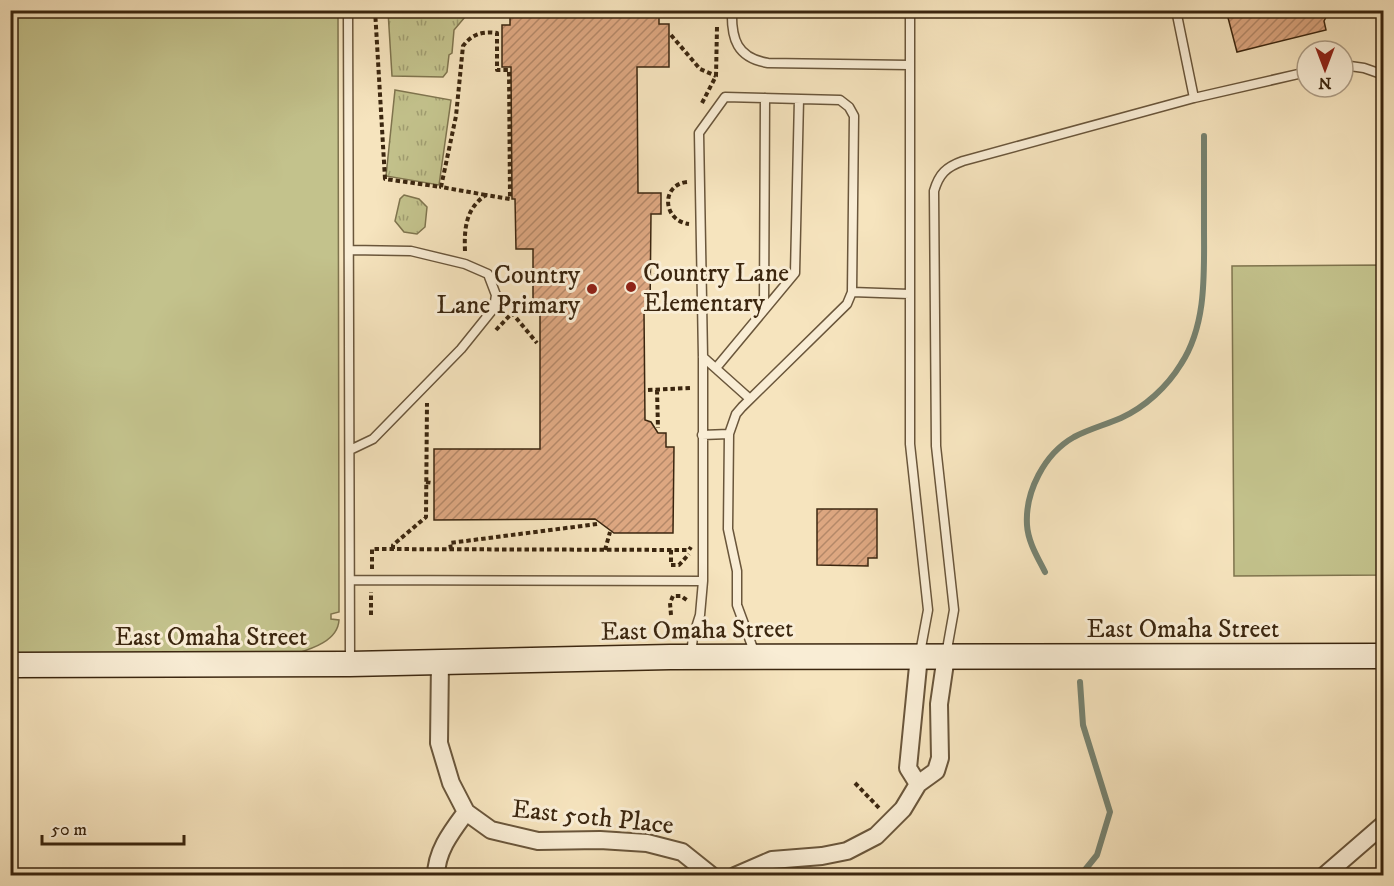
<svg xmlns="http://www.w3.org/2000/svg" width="1394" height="886" viewBox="0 0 1394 886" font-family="'IM FELL DW Pica',serif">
  <defs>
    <pattern id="park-tufts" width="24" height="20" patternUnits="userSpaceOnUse" patternTransform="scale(1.5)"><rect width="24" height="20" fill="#c3c28c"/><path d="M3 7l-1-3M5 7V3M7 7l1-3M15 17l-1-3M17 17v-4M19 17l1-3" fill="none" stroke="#a09d71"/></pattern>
    <pattern id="building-hatch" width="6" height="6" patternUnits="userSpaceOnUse" patternTransform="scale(1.5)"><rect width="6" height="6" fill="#dda781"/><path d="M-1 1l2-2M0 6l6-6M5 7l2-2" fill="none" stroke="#b48868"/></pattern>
  </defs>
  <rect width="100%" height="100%" fill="#f6e4be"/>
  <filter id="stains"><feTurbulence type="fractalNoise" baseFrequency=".00333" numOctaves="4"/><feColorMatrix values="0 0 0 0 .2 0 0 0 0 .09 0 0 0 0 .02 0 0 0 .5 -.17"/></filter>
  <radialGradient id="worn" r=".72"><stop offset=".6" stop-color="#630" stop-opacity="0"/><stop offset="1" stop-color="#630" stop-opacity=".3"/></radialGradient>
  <path fill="#c3c28c" stroke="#7f744e" stroke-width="1.5" d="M 10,11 L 338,11 L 339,594 L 339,612 L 331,614 L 331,619 L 339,620 C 338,641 311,649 295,654 L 11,654 Z
    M 1383,265 L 1383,575 L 1234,576 L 1232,266 Z"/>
  <path fill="url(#park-tufts)" stroke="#7f744e" stroke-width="1.5" d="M 388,11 L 465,11 L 465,17 L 454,30 L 452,53 L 449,55 L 447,72 L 443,77 L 392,76 Z
    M 395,90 L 451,100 L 439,185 L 386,176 Z
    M 404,195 L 419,199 L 427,207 L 425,227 L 417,234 L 404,232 L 395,221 L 400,199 Z"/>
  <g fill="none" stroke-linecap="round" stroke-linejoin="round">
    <path stroke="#768270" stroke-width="6" d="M 1045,572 C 1038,558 1028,542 1027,525 C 1025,492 1044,454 1074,437 C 1089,429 1105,425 1121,418 C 1145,407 1167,387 1181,364 C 1207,324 1204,273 1204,227 C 1204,197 1204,166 1204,136
      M 1080,682 L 1083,725 L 1110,812 L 1097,855 L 1080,876"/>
  </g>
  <path fill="url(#building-hatch)" stroke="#3b260f" stroke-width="1.5" d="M 510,10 L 659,10 L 659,24 L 669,24 L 669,67 L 637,67 L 638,193 L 661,193 L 661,214 L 651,214 L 650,311 L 644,311 L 645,420 L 651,422 L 658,433 L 666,433 L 666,447 L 674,447 L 673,533 L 614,533 L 595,519 L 434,520 L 434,449 L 540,449 L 540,310 L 533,310 L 533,249 L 516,249 L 515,199 L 512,199 L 511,67 L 502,67 L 502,25 L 510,25 Z
    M 1226,10 L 1330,10 L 1324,21 L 1326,30 L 1237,52 Z
    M 817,509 L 877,509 L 877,558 L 868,558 L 868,566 L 817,565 Z"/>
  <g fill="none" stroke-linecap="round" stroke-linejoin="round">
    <g stroke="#6a563b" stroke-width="11">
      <path id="lane" d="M 348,10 L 350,661
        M 732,10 C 731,39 737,58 768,63 L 909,65
        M 910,10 L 910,444 L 928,610 L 920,653
        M 1176,10 L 1194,98
        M 1343,65 L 1364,68 L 1384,75
        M 852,292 L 909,294
        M 764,310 L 765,98
        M 703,357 L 750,399
        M 716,368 L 795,273 L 799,99
        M 702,435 L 729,434
        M 350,450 L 373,439 L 461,349 L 494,308 L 496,295 L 488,274 L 465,264 L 411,251 L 350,250
        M 350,580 L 703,581
        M 691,655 L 693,637 L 700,615 L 703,581 L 703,357 L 699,133 L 725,97 L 840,100 L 849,107 L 854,116 L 852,292 L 847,304 L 742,407 L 736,414 L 729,434 L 728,529 L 737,571 L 737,605 L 755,654
        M 946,655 L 954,610 L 936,446 L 934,191 C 939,174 946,167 963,161 L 1194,98 L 1307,72"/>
    </g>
    <g stroke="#6a563b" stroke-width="20">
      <path id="street" d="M 918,784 L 908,768 L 919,656
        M 466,812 L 491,830 L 538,841 L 600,840 L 647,843 L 682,852 L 712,876
        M 436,876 C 436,851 452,831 466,812 L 451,783 L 439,743 L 440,661
        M 735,876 L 772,860 L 822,856 L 847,851 L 876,836 L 903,809 L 918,784 L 936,771 L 940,758 L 939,704 L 946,656
        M 1324,876 L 1384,824"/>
    </g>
    <g stroke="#3b260f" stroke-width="27">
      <path id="secondary" d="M 10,665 L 350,664 L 670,657 L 1384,656"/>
    </g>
    <path stroke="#3b260f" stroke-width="4" stroke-dasharray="4.5 3" stroke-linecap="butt" d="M 375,10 L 385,179 L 441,187
      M 671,35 L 700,69 L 716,76
      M 702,103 L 716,76 L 717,27
      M 687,182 C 660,185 663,221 689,224
      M 465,251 C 464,228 466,208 486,195 L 510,199 L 509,70 L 497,70 L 497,33 C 483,31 472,34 463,46 L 456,116 L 441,187 L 486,195
      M 654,275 L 690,274
      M 496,330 L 512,313 L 537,343
      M 648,390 L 690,388
      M 657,390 L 658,428
      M 426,482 L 433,483
      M 393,549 L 393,545 L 426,517 L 427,403
      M 451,549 L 450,543 L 597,524
      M 605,550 L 610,532
      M 671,550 L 671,565 L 679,565 L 689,554
      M 372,569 L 372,549 L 689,550 L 691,547
      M 371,615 L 371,592
      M 671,615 L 670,603 L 673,596 L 681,596 L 688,601
      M 855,783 L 881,810"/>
    <use href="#lane" stroke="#f9edd5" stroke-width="8"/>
    <use href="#street" stroke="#f9edd5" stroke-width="16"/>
    <use href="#secondary" stroke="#f9edd5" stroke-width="24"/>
  </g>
  <g fill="#8f2418" stroke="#f9edd5" stroke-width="2">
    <circle cx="631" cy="287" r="6"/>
    <circle cx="592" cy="289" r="6"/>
  </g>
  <g text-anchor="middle" stroke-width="6" stroke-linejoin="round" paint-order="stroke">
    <g font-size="26" fill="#3b260f" stroke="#f9edd5" text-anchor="start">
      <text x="643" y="281">Country Lane<tspan x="643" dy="30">Elementary</tspan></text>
      <text x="580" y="283" text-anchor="end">Country<tspan x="580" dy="30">Lane Primary</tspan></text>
    </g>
    <g font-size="26" fill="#3b260f" stroke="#f9edd5">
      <text x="1183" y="637">East Omaha Street</text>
      <text transform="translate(697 629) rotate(-1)" y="9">East Omaha Street</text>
      <text x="211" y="645">East Omaha Street</text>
      <text transform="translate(593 816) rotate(6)" y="9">East 50th Place</text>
    </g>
  </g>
  <rect width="1394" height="886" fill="none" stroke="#f6e4be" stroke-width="36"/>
  <rect x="12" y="12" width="1370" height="862" fill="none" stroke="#3b260f" stroke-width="3"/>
  <rect x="18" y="18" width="1358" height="850" fill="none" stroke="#3b260f" stroke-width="1.5"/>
  <g transform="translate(1325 69) rotate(180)"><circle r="28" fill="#f9edd5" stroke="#ad9d86" stroke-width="1.5"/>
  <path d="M0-4.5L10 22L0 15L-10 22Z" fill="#8f2418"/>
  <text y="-9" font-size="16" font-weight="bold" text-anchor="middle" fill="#3b260f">N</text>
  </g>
  <path d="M42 835v9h142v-9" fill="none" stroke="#3b260f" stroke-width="3"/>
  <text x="51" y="835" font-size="18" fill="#3b260f" stroke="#f9edd5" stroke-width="4.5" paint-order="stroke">50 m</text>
  <rect width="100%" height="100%" filter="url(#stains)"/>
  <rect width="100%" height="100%" fill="url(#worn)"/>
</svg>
